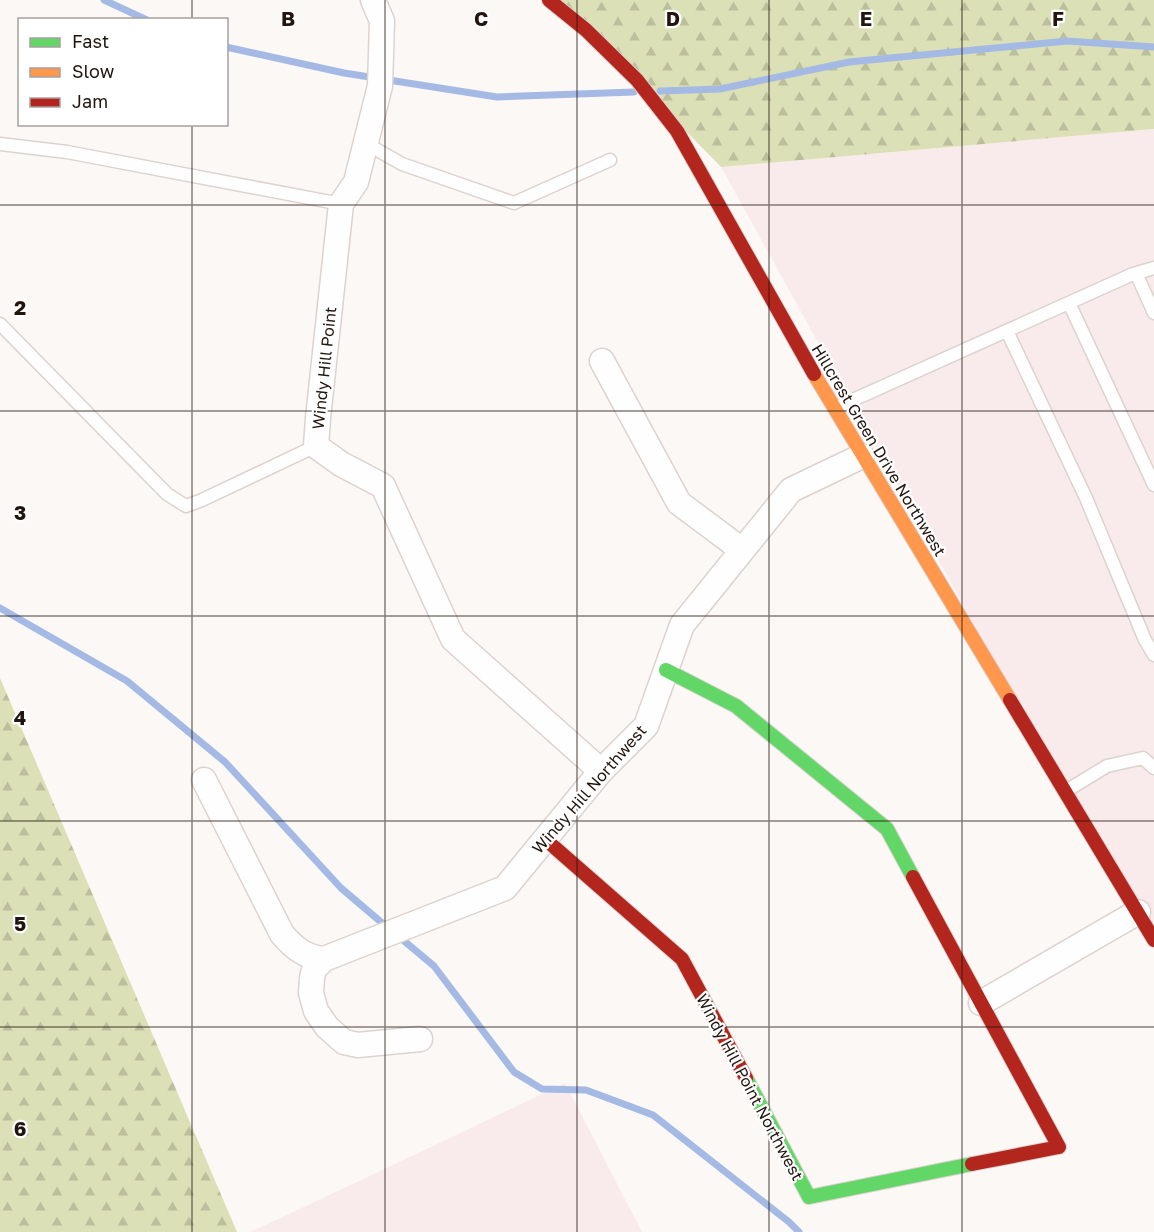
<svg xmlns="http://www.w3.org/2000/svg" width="1154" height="1232" viewBox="0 0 1154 1232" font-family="'Golos Text',sans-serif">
  <defs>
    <pattern id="forest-firs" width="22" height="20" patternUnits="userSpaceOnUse" patternTransform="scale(1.5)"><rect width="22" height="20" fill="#dce0b7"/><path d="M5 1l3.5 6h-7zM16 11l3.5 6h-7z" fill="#bcbf9c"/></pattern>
  </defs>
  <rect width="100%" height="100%" fill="#fcf8f6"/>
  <path fill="#f9ebec" d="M 1154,129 L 1154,950 L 721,167 Z
    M 565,1083 L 642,1232 L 250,1232 L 374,1174 Z"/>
  <path fill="url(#forest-firs)" d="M 558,0 L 1154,0 L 1154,129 L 721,167 Z
    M 0,678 L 237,1232 L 0,1232 Z"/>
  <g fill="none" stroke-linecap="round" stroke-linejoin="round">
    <path stroke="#a4bae4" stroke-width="7" d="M 104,0 L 147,20
      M 226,47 L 344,73 L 497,97 L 634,92
      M 660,91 L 720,89 L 849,62 L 1067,41 L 1154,47
      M 0,608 L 127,681 L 225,762 L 341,888 L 388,928
      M 397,935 L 434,966 L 514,1072 L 542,1089 L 586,1090 L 653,1115 L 789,1222 L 799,1232"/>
    <g stroke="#dcd3cf" stroke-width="15">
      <path id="lane" d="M 365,143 L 402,164 L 514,203 L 610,160
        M 0,144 L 67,152 L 341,204
        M 1136,273 L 1154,313
        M 1069,303 L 1154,485
        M 0,324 L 167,494 L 186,506 L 202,500 L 316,446
        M 1007,331 L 1086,498 L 1145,640 L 1154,655
        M 835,408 L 1133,274 L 1154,268
        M 1066,791 L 1107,766 L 1143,758 L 1154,768"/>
    </g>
    <g stroke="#dcd3cf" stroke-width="27">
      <path id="street" d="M 373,0 L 382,21 L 380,86 L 356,182 L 341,204 L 318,418 L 316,446 L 341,464 L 383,486 L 453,639 L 601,771
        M 602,361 L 679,503 L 742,550
        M 204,780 L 282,934 C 294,948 305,957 324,959
        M 981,1003 L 1138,912
        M 420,1039 L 358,1045 L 344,1042 L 327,1027 L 316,1011 L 311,993 L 312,978 L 314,969 L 324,959 L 505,888 L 601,771 L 646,726 L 682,625 L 791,490 L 862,456"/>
    </g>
    <g stroke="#dcd3cf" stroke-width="16">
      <path id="fast" d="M 666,670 L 736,706 L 887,829 L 913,877
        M 746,1078 L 809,1197 L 972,1164"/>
    </g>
    <g stroke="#dcd3cf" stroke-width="16">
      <path id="slow" d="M 814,374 L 1010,700"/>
    </g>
    <g stroke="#dcd3cf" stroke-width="16">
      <path id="jam" d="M 549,0 L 586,30 L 637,80 L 677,131 L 814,374
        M 1010,700 L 1154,940
        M 545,839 L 682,959 L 746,1078
        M 913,877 L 1059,1147 L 972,1164"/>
    </g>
    <use href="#lane" stroke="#fffefe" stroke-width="12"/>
    <use href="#street" stroke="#fffefe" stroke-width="24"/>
    <use href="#fast" stroke="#63d668" stroke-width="14"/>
    <use href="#slow" stroke="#ff974d" stroke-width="14"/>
    <use href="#jam" stroke="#b3261e" stroke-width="14"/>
  </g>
  <path fill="none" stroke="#22150f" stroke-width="1.5" stroke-opacity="0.55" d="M 192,0 L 192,20M 385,0 L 385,1232M 577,0 L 577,1232M 769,0 L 769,1232M 962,0 L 962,1232M 192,124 L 192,1232M 0,205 L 1154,205M 0,411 L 1154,411M 0,616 L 1154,616M 0,821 L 1154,821M 0,1027 L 1154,1027"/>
  <g text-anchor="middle" stroke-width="4.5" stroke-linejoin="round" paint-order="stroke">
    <g font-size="16" fill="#22150f" stroke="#fff">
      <text transform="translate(324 368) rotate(-84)" y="6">Windy Hill Point</text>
      <text transform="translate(879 450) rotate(59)" y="6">Hillcrest Green Drive Northwest</text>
      <text transform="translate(589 789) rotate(-49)" y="6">Windy Hill Northwest</text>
      <text transform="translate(750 1087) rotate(62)" y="6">Windy Hill Point Northwest</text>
    </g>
  </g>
  <g font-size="20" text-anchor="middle" font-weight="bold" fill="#22150f" stroke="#fff" stroke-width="4.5" stroke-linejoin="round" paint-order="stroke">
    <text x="288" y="26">B</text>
    <text x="481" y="26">C</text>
    <text x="673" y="26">D</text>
    <text x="866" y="26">E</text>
    <text x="1058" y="26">F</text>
    <text x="20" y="315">2</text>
    <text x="20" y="520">3</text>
    <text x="20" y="725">4</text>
    <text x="20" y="931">5</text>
    <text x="20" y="1136">6</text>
  </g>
  <rect x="18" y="18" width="210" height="108" fill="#ffffff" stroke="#a7a19f" stroke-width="1.5"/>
  <rect x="30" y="38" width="30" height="9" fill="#63d668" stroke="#a7a19f" stroke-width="1.5"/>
  <text x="72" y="48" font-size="18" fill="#22150f">Fast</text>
  <rect x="30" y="68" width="30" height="9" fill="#ff974d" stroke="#a7a19f" stroke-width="1.5"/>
  <text x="72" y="78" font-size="18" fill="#22150f">Slow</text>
  <rect x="30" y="98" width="30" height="9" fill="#b3261e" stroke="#a7a19f" stroke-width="1.5"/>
  <text x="72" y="108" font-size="18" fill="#22150f">Jam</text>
</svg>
